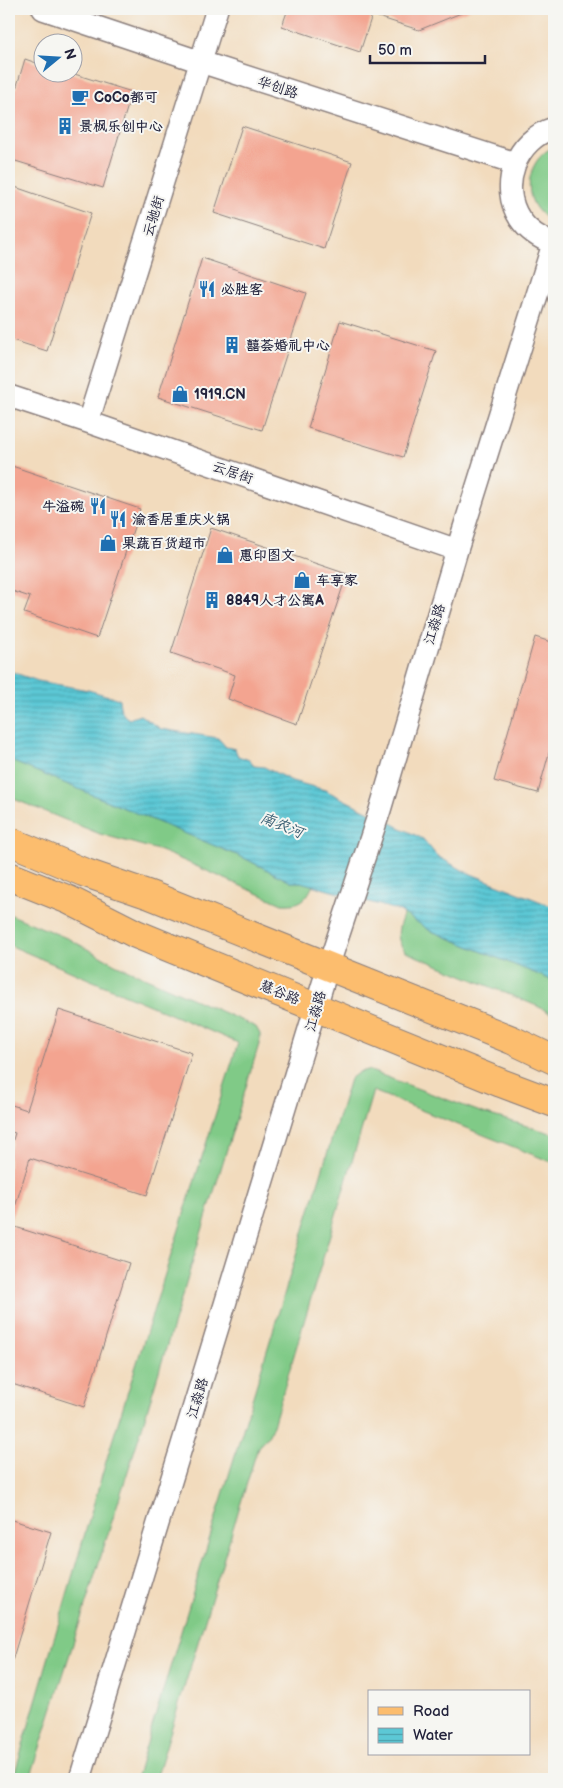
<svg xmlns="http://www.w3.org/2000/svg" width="563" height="1788" viewBox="0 0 563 1788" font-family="'Balsamiq Sans','LXGW WenKai TC',sans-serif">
  <defs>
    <pattern id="water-rules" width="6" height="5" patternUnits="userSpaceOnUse" patternTransform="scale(1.25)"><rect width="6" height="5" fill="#5cc8d5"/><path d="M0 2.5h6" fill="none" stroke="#4ca2ae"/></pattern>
  </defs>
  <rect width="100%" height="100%" fill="#f6f6f2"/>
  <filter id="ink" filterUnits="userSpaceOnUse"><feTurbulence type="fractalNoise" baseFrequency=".02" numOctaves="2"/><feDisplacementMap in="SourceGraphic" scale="10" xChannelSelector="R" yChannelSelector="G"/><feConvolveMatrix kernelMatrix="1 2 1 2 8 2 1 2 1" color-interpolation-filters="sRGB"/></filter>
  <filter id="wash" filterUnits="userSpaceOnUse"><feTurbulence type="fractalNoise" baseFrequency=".0096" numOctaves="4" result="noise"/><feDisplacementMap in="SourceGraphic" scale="20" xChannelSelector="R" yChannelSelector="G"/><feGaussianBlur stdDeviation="1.12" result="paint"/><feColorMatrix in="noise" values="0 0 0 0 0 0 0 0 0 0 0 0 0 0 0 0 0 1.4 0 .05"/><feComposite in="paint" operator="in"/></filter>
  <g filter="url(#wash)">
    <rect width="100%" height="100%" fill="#f2dbbd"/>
    <path fill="#80ca87" stroke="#517661" d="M 554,147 L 554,224 C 547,219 541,215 536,208 C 522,188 531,156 554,147 Z
      M 9,760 L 244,858 L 291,882 L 301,882 L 313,885 C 306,901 299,905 282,904 L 173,856 L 158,850 L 100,834 L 9,797 Z
      M 404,913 L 429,930 L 554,981 L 554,1015 L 537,1006 L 406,952 C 394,939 398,928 404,913 Z
      M 9,914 L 69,939 L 115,964 L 256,1027 L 260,1034 L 260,1041 L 142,1427 L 30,1779 L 13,1779 L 110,1448 L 238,1043 L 9,945 Z
      M 368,1070 L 483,1113 L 554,1134 L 554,1163 L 373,1091 L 274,1422 L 269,1435 L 258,1447 L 156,1779 L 136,1779 L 350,1079 L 359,1072 Z"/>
    <path fill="url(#water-rules)" stroke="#3f7588" d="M 9,671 L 38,681 L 88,690 L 119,699 C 120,709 121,714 129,719 L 140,715 L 161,729 L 218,738 L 226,747 L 235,749 L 238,756 L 249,760 L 254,766 L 264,767 L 292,781 L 325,790 L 423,839 L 437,856 L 466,872 L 554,907 L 554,981 L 429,930 L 400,911 L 301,882 L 291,882 L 244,858 L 9,760 Z"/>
    <g id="blocks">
      <path fill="#f3a490" d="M 288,9 L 471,9 L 419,30 L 372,15 L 360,52 L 282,26 Z
        M 25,59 L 42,65 L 42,72 L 68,72 L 132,92 L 103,188 L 9,159 L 9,112 Z
        M 242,126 L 352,162 L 324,249 L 214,213 Z
        M 9,185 L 91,213 L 47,351 L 9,339 Z
        M 202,258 L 306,293 L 262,430 L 158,397 Z
        M 340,321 L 436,351 L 403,457 L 308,428 Z
        M 9,465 L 140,509 L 97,638 L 24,613 L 30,597 L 9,590 Z
        M 211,528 L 347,574 L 297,724 L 228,699 L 235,675 L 171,653 Z
        M 535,637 L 554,643 L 554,735 L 538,793 L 494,781 Z
        M 59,1010 L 192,1053 L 147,1195 L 30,1158 L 12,1217 L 9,1216 L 9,1153 L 15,1133 L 9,1131 L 9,1104 L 27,1110 Z
        M 9,1225 L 129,1263 L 84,1407 L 9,1383 Z
        M 9,1519 L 51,1532 L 12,1661 L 9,1661 Z"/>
    </g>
  </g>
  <g filter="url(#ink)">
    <use href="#blocks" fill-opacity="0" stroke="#8a7e7c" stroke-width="1"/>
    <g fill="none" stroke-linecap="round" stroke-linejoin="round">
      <g stroke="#8a7e7c" stroke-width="24">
        <path id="minor" d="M 43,9 L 201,62 L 515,163
          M 554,128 C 516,139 498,186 520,219 C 528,231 541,239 554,244
          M 9,396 L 88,422 L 457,550
          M 88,422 L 217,9
          M 80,1779 L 328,967 L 380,810 L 457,550 L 553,244"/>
      </g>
      <g stroke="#8a7e7c" stroke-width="30">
        <path id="major" d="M 9,841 L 83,872 L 150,895 L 512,1040 L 554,1060
          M 9,876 L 69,900 L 136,934 L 501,1083 L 554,1103"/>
      </g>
      <use href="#minor" stroke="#fff" stroke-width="21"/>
      <use href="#major" stroke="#fcbd6e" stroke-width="28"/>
    </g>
  </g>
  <defs>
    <g id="cafe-bare" transform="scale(1.35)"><path d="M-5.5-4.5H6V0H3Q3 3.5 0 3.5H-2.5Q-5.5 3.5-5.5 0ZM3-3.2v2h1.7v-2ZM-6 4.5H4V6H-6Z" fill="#1f6fb2" stroke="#f6f6f2" stroke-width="2.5" paint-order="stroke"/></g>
    <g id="building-bare" transform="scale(1.35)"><path d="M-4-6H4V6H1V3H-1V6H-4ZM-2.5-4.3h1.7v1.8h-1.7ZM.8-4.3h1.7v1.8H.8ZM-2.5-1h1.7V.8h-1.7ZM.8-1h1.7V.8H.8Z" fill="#1f6fb2" stroke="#f6f6f2" stroke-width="2.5" paint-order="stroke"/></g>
    <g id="restaurant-bare" transform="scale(1.35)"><path d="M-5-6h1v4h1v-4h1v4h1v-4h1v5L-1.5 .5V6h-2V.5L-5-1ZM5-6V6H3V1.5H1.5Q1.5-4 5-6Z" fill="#1f6fb2" stroke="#f6f6f2" stroke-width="2.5" paint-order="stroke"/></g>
    <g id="shop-bare" transform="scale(1.35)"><path d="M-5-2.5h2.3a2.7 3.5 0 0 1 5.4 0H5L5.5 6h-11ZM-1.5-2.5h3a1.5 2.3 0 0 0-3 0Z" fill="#1f6fb2" stroke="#f6f6f2" stroke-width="2.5" paint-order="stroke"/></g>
  </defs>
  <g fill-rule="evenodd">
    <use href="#cafe-bare" x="80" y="97"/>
    <use href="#building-bare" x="65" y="126"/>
    <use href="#restaurant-bare" x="207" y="289"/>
    <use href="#building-bare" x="232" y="345"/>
    <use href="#shop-bare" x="180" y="394"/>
    <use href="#restaurant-bare" x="98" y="506"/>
    <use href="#restaurant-bare" x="118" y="519"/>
    <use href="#shop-bare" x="108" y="543"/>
    <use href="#shop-bare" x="225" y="555"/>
    <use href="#shop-bare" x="302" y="580"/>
    <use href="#building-bare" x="212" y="600"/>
  </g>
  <g text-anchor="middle" stroke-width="4" stroke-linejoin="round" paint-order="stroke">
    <g font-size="14" fill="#22223b" stroke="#f6f6f2">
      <text transform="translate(278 87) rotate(18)" y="5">华创路</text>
      <text transform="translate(153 216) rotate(-73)" y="5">云驰街</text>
      <text transform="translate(233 472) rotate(19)" y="5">云居街</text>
      <text transform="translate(434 624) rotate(-73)" y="5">江淼路</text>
      <text transform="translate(280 992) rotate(22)" y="5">慧谷路</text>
      <text transform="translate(315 1011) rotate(-74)" y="5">江淼路</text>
      <text transform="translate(197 1398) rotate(-73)" y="5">江淼路</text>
    </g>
    <g font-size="14" font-weight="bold" fill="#22223b" stroke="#f6f6f2" text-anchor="start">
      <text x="94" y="102">CoCo都可</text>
      <text x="79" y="131">景枫乐创中心</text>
      <text x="221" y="294">必胜客</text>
      <text x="246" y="350">囍荟婚礼中心</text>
      <text x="194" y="399">1919.CN</text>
      <text x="84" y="511" text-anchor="end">牛溢碗</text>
      <text x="132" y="524">渝香居重庆火锅</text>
      <text x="122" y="548">果蔬百货超市</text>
      <text x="239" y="560">惠印图文</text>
      <text x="316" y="585">车享家</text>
      <text x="226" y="605">8849人才公寓A</text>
    </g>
    <g font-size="15" font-style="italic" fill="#365c71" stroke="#f6f6f2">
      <text transform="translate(282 825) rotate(22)" y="5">南农河</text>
    </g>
  </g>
  <rect width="563" height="1788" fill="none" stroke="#f6f6f2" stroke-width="30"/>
  <rect x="368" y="1690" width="162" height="65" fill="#f6f6f2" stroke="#a1a1a9"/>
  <rect x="378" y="1707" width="25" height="8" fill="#fcbd6e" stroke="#a1a1a9"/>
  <text x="413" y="1716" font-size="15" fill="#22223b">Road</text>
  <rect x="378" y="1728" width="25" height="15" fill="url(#water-rules)" stroke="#a1a1a9"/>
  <text x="413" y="1740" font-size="15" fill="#22223b">Water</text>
  <g transform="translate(58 58) rotate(72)"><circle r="24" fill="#f6f6f2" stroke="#a1a1a9"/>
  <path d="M0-4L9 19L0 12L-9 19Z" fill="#1f6fb2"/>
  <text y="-8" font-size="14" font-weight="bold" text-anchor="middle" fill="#22223b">N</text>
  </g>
  <path d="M370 55v8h115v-8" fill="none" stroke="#22223b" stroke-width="2.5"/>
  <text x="378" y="55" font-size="15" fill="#22223b" stroke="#f6f6f2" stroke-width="4" paint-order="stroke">50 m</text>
</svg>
